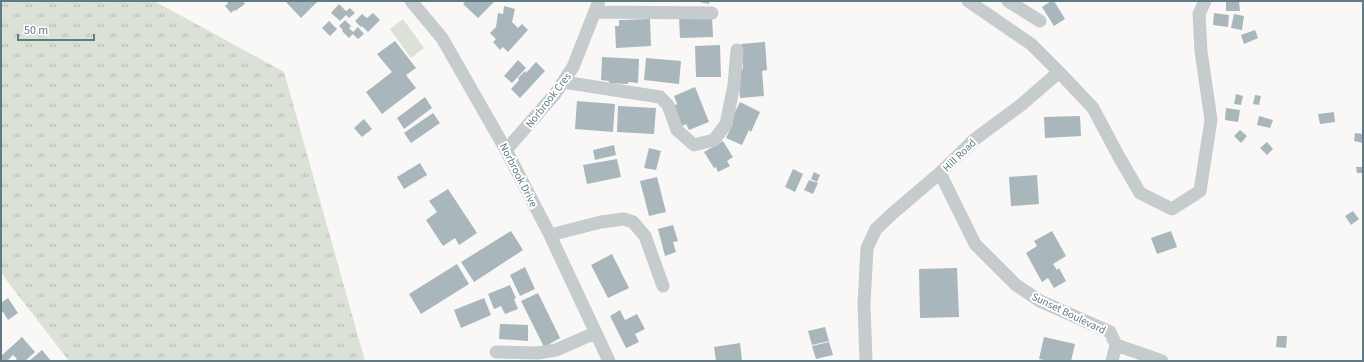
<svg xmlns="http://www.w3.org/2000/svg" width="1364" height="362" viewBox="0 0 1364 362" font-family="'Source Sans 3',sans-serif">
  <defs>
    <pattern id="grass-tufts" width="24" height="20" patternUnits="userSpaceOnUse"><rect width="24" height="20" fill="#dbe1d6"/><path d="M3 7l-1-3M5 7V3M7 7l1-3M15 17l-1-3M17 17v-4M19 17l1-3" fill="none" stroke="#b5bbb3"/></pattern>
  </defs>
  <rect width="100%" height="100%" fill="#f9f8f6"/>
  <path fill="url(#grass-tufts)" d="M 1,1 L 154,1 L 284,72 L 365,361 L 69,361 L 1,273 Z"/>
  <path fill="#dbe1d6" d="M 403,19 L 424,48 L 411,58 L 390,29 Z"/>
  <path fill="#a9b6bb" d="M 227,1 L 243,1 L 245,4 L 235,11 L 234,10 L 231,13 L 225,6 L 228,3 Z
    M 285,1 L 316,1 L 317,2 L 301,18 Z
    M 466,1 L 495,1 L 478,18 L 463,4 Z
    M 695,1 L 709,1 L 709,4 Z
    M 1051,1 L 1054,1 L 1065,19 L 1054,26 L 1042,7 Z
    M 1226,1 L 1239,1 L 1240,11 L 1226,11 Z
    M 339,4 L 346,11 L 350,8 L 355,13 L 349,18 L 346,15 L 340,21 L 331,13 Z
    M 504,6 L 515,9 L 512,22 L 518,28 L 522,24 L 528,30 L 508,52 L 503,47 L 500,50 L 493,42 L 496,39 L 490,33 L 496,27 L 498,13 L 503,14 Z
    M 373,13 L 380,20 L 368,32 L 362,26 L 361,27 L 355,21 L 362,14 L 367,18 Z
    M 1214,13 L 1229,15 L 1228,27 L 1213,25 Z
    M 1234,14 L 1244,16 L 1242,30 L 1231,28 Z
    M 712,17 L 713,37 L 680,38 L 679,18 Z
    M 650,19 L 651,46 L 616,48 L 615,26 L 619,26 L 619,20 Z
    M 345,20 L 351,26 L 349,28 L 353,32 L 358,27 L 364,34 L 358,39 L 353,34 L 349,38 L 342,31 L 343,30 L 339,26 Z
    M 329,21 L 337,29 L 330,36 L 322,28 Z
    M 1255,30 L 1258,38 L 1244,44 L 1241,35 Z
    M 395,41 L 416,68 L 406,75 L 416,88 L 382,114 L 366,92 L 392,72 L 377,54 Z
    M 765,42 L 767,70 L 762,71 L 764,96 L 740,98 L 738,69 L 743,69 L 741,44 Z
    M 720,45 L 721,77 L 696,77 L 695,46 Z
    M 602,57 L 639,59 L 638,83 L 628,82 L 628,84 L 609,83 L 609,81 L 601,80 Z
    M 646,58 L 681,61 L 679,84 L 644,80 Z
    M 518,60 L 526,68 L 512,83 L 504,76 Z
    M 536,62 L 545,71 L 520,98 L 511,89 L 519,80 L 518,78 L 525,71 L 526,73 Z
    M 695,87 L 709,122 L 689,130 L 686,124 L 680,127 L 672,107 L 677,104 L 674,96 Z
    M 1236,94 L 1243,96 L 1241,105 L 1234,104 Z
    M 1255,95 L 1261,96 L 1259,105 L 1253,104 Z
    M 425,97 L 432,108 L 404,129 L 397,118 Z
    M 577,101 L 615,104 L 613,132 L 575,129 Z
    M 740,102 L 760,112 L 751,132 L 749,130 L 742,145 L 726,138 L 733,123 L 730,122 Z
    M 618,106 L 656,108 L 654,134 L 617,132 Z
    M 1226,108 L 1240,110 L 1238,122 L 1225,120 Z
    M 1334,112 L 1335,122 L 1320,124 L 1318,114 Z
    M 433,113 L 440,123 L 411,143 L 404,133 Z
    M 1080,116 L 1081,136 L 1045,138 L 1044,117 Z
    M 1259,116 L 1273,120 L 1270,128 L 1257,125 Z
    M 364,119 L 372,129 L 362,137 L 354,128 Z
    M 1240,130 L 1247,136 L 1241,143 L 1234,136 Z
    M 1355,133 L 1363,134 L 1363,143 L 1354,141 Z
    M 723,141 L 733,157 L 727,161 L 730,166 L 718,172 L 716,167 L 714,168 L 704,152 Z
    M 1267,142 L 1273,149 L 1267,155 L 1260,148 Z
    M 614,145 L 616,155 L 595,160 L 593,150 Z
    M 649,148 L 661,151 L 656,170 L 644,168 Z
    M 617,159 L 621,177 L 587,184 L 583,165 Z
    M 420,163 L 427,175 L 404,189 L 397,177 Z
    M 1356,167 L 1363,167 L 1363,173 L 1357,173 Z
    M 793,169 L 803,174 L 795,192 L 785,187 Z
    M 814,172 L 820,175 L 817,182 L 811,179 Z
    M 1037,175 L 1039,204 L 1011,206 L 1009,177 Z
    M 657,177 L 666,212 L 649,216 L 640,181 Z
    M 809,180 L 818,183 L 813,194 L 804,190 Z
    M 448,189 L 477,233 L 459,245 L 455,238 L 443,246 L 426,220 L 437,212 L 429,201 Z
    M 1353,211 L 1359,219 L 1351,225 L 1345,216 Z
    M 673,225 L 678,241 L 673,242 L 676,252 L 665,256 L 658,229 Z
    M 511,231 L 523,250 L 474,282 L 461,262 Z
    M 1052,231 L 1066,256 L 1053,264 L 1057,270 L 1059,268 L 1066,281 L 1054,288 L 1048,278 L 1042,282 L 1026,253 L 1037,246 L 1034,241 Z
    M 1171,231 L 1177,247 L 1157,254 L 1151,238 Z
    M 612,254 L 629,288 L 608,298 L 591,265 Z
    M 457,264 L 469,284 L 421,314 L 409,294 Z
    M 525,267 L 535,289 L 520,296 L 510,275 Z
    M 957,268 L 959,317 L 920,318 L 919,269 Z
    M 510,285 L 516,298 L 514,299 L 518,309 L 505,314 L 501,306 L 494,309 L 488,294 Z
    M 538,293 L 560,338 L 544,347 L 521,301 Z
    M 8,298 L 18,313 L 8,320 L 3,312 L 1,313 L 1,303 Z
    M 484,298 L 491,315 L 461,328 L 454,310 Z
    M 620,310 L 625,320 L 637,314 L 645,329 L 635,334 L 639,342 L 626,348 L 610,316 Z
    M 500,324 L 528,325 L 528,341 L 499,339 Z
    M 825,327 L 829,341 L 812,345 L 808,331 Z
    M 1277,336 L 1287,336 L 1286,348 L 1276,347 Z
    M 22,337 L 35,352 L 25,361 L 14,361 L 17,359 L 13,355 L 7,361 L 2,361 L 1,356 Z
    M 1044,337 L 1075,344 L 1071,361 L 1050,361 L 1039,359 Z
    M 829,342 L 833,355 L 816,359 L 812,346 Z
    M 740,343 L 742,361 L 716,361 L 714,347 Z
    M 42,350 L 51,361 L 29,361 Z"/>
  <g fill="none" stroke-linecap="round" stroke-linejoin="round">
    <path stroke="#c6cbce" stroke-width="13" d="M 411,1 L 442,38 L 506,150 L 550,235 L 609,361
      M 968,1 L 1031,44 L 1059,72 L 1093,108 L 1119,157 L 1140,193 L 1172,209 L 1200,191 L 1211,120 L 1201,51 L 1199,14 L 1205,1
      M 1008,1 L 1040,21
      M 596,12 L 712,13
      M 563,82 L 660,97 L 668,105 L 677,130 L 694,145 L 714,140 L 726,124 L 734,85 L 737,50
      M 506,150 L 555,94 L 573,67 L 599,1
      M 940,173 L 975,244 L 1016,285 L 1040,301 L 1110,332 L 1116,345 L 1112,361
      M 550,235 L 601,222 L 624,219 L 633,222 L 645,236 L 663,286
      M 1116,345 L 1162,361
      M 496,352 L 538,353 L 556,350 L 595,333
      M 866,361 L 864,304 L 867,248 L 876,229 L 893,213 L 940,173 L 975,139 L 1021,105 L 1059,72"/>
  </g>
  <g text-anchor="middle" stroke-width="4" stroke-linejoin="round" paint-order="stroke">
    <g font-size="11" fill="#607a84" stroke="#fff">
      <text transform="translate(548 100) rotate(-52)" y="4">Norbrook Cres</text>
      <text transform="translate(959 155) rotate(-44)" y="4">Hill Road</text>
      <text transform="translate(519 175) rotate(63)" y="4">Norbrook Drive</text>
      <text transform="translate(1069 313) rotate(26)" y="4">Sunset Boulevard</text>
    </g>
  </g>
  <rect width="1364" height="362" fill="none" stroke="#607a84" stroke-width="4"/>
  <path d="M18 34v6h76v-6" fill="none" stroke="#607a84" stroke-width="2"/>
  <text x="24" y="34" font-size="12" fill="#607a84" stroke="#ffffff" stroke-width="3" paint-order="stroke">50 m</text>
</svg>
